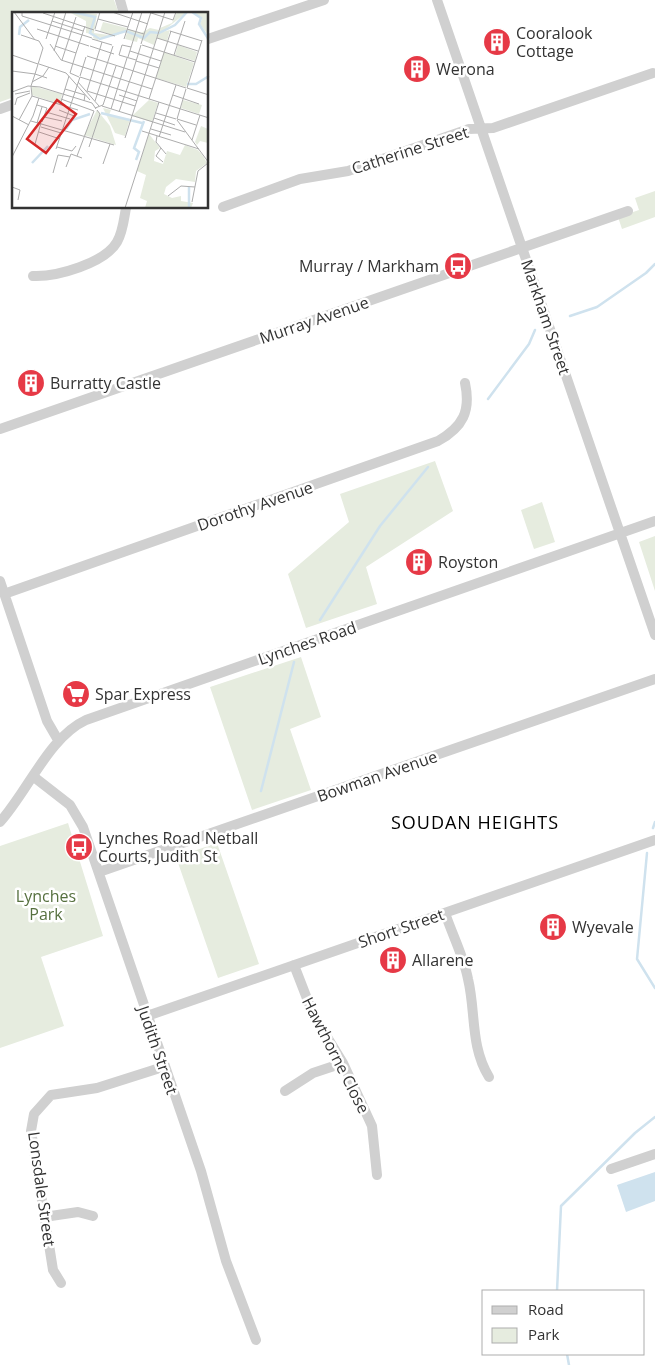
<svg xmlns="http://www.w3.org/2000/svg" width="655" height="1365" viewBox="0 0 655 1365" font-family="'Open Sans',sans-serif">
  <rect width="100%" height="100%" fill="#fff"/>
  <path fill="#e6ecdf" d="M 0,0 L 114,0 L 119,14 L 14,14 L 14,97 L 0,102 Z
    M 655,191 L 655,217 L 622,229 L 618,217 L 639,210 L 635,198 Z
    M 435,461 L 453,511 L 366,567 L 377,604 L 306,628 L 288,574 L 349,522 L 340,494 Z
    M 542,502 L 555,542 L 534,549 L 521,510 Z
    M 655,536 L 655,591 L 639,542 Z
    M 301,657 L 321,717 L 290,729 L 311,790 L 252,810 L 210,687 Z
    M 68,823 L 103,936 L 41,957 L 64,1026 L 0,1048 L 0,846 Z
    M 217,843 L 259,964 L 218,978 L 176,857 Z"/>
  <path fill="#cfe2ee" d="M 655,1172 L 655,1201 L 626,1212 L 617,1185 Z"/>
  <g fill="none" stroke-linecap="round" stroke-linejoin="round">
    <path stroke="#cfe2ee" stroke-width="2.5" d="M 570,316 L 597,307 L 646,273 L 655,264
      M 488,399 L 529,344 L 535,330
      M 320,620 L 380,526 L 428,467
      M 261,791 L 294,662
      M 653,828 L 655,822
      M 647,853 L 637,959 L 655,988
      M 557,1291 L 561,1206 L 635,1133 L 655,1117
      M 567,1354 L 569,1365"/>
    <path stroke="#d0d0d0" stroke-width="10" d="M 120,0 L 124,14
      M 437,0 L 655,635
      M 208,39 L 324,0
      M 0,109 L 14,104
      M 223,207 L 300,179 L 348,171 L 469,129 L 493,128 L 653,73
      M 33,276 C 57,277 105,263 117,242 C 123,232 124,218 126,208
      M 0,429 L 628,211
      M 0,581 L 47,721 L 58,740
      M 4,594 L 438,441 C 463,427 471,411 465,383
      M 34,777 L 70,805 L 83,827 L 201,1171 L 226,1261 L 256,1340
      M 0,822 C 28,791 49,737 86,720 L 655,521
      M 99,872 L 655,679
      M 445,913 C 452,934 464,957 468,979 C 476,1012 470,1046 489,1077
      M 294,965 L 313,1014 L 343,1063 L 372,1126 L 377,1175
      M 147,1016 L 655,840
      M 285,1091 L 313,1073 L 343,1063
      M 611,1169 L 655,1154
      M 44,1217 L 78,1212 L 93,1216
      M 61,1283 L 53,1270 L 31,1131 L 34,1114 L 51,1095 L 97,1088 L 163,1067"/>
  </g>
  <defs>
    <g id="building-disc" transform="scale(1.4375)"><circle r="9.5" fill="#e63946" stroke="#fff"/><path d="M-4-6H4V6H1V3H-1V6H-4ZM-2.5-4.3h1.7v1.8h-1.7ZM.8-4.3h1.7v1.8H.8ZM-2.5-1h1.7V.8h-1.7ZM.8-1h1.7V.8H.8Z" fill="#fff"/></g>
    <g id="bus-disc" transform="scale(1.4375)"><circle r="9.5" fill="#e63946" stroke="#fff"/><path d="M-5-6H5V4H4V6H2V4H-2V6H-4V4H-5ZM-3.5-4V0h7V-4ZM-3.5 1.2v1.5H-2V1.2ZM2 1.2v1.5H3.5V1.2Z" fill="#fff"/></g>
    <g id="supermarket-disc" transform="scale(1.4375)"><circle r="9.5" fill="#e63946" stroke="#fff"/><path d="M-6-5.5h2.5l.6 2H6L4.5 2H-2.5L-4.4-4H-6ZM-1.5 3.2a1.3 1.3 0 1 0 .1 0ZM3 3.2a1.3 1.3 0 1 0 .1 0Z" fill="#fff"/></g>
  </defs>
  <g fill-rule="evenodd">
    <use href="#building-disc" x="497" y="42"/>
    <use href="#building-disc" x="417" y="69"/>
    <use href="#bus-disc" x="458" y="266"/>
    <use href="#building-disc" x="31" y="383"/>
    <use href="#building-disc" x="419" y="562"/>
    <use href="#supermarket-disc" x="76" y="694"/>
    <use href="#bus-disc" x="79" y="847"/>
    <use href="#building-disc" x="553" y="927"/>
    <use href="#building-disc" x="393" y="960"/>
  </g>
  <g text-anchor="middle" stroke-width="5" stroke-linejoin="round" paint-order="stroke">
    <g font-size="16" fill="#333" stroke="#fff" text-anchor="start">
      <text x="516" y="39">Cooralook<tspan x="516" dy="18">Cottage</tspan></text>
      <text x="436" y="75">Werona</text>
      <text x="439" y="272" text-anchor="end">Murray / Markham</text>
      <text x="50" y="389">Burratty Castle</text>
      <text x="438" y="568">Royston</text>
      <text x="95" y="700">Spar Express</text>
      <text x="98" y="844">Lynches Road Netball<tspan x="98" dy="18">Courts, Judith St</tspan></text>
      <text x="572" y="933">Wyevale</text>
      <text x="412" y="966">Allarene</text>
    </g>
    <g font-size="16" fill="#333" stroke="#fff">
      <text transform="translate(410 150) rotate(-18)" y="6">Catherine Street</text>
      <text transform="translate(546 317) rotate(71)" y="6">Markham Street</text>
      <text transform="translate(314 320) rotate(-19)" y="6">Murray Avenue</text>
      <text transform="translate(255 506) rotate(-19)" y="6">Dorothy Avenue</text>
      <text transform="translate(307 643) rotate(-19)" y="6">Lynches Road</text>
      <text transform="translate(377 776) rotate(-19)" y="6">Bowman Avenue</text>
      <text transform="translate(401 928) rotate(-19)" y="6">Short Street</text>
      <text transform="translate(158 1050) rotate(71)" y="6">Judith Street</text>
      <text transform="translate(336 1055) rotate(63)" y="6">Hawthorne Close</text>
      <text transform="translate(42 1189) rotate(82)" y="6">Lonsdale Street</text>
    </g>
    <g font-size="16" fill="#56703f" stroke="#fff">
      <text x="46" y="902">Lynches<tspan x="46" dy="18">Park</tspan></text>
    </g>
    <g font-size="18" letter-spacing="1" fill="#000" stroke="#fff">
      <text x="475" y="829">SOUDAN HEIGHTS</text>
    </g>
  </g>
  <g transform="translate(12 12)">
    <rect width="196" height="196" fill="#fff"/>
    <path d="M 57,0 L 85,2 L 82,21 L 97,23 L 90,26 L 84,24 L 87,29 L 81,26 L 82,22 L 74,21 L 74,9 ZM 165,0 L 175,0 L 150,20 L 158,18 L 155,29 L 145,26 L 148,16 L 160,11 ZM 181,0 L 196,0 L 196,23 L 188,12 L 190,7 ZM 91,10 L 115,16 L 114,19 L 103,24 L 88,19 ZM 138,16 L 147,18 L 142,33 L 126,26 L 125,30 L 113,27 L 116,17 L 129,21 ZM 166,33 L 185,40 L 183,49 L 163,43 ZM 152,40 L 182,51 L 174,75 L 144,66 ZM 20,74 L 50,82 L 48,92 L 20,83 ZM 137,88 L 146,91 L 140,110 L 120,104 ZM 171,88 L 190,93 L 187,102 L 169,96 ZM 91,96 L 99,98 L 97,103 L 118,107 L 113,124 L 103,121 ZM 85,98 L 98,114 L 104,133 L 72,123 ZM 189,114 L 196,117 L 196,131 L 188,129 L 185,133 L 183,130 ZM 137,122 L 148,136 L 143,139 L 142,149 L 151,152 L 155,139 L 168,143 L 173,133 L 186,138 L 191,144 L 195,151 L 184,159 L 183,170 L 164,167 L 154,175 L 152,182 L 160,186 L 169,184 L 169,189 L 181,191 L 179,196 L 133,196 L 135,189 L 128,186 L 134,163 L 125,159 Z" fill="#e6ecdf"/>
    <path fill="none" stroke="#cfe2ee" stroke-width="2.5" d="M 61,0 L 83,5 L 78,21 L 88,27 L 114,19 L 132,26 L 138,20 L 147,21 L 163,13 L 175,0M 180,0 L 189,6 L 187,12 L 197,28M 7,23 L 8,15 L 17,8M 175,72 L 184,72 L 197,64M 89,101 L 130,111M 54,117 L 60,108 L 78,102M 124,148 L 127,140 L 122,136 L 132,109M 20,151 L 36,134M 177,175 L 177,196"/>
    <path fill="none" stroke="#adadad" stroke-width="1" d="M 2,0 L 23,28M 10,0 L 10,4 L 80,26M 100,0 L 136,12M 136,0 L 161,8 L 164,0M 31,1 L 82,18M 86,7 L 116,15M 40,9 L 71,19M 25,17 L 77,34M 83,17 L 88,0M 115,17 L 132,22M 83,18 L 103,24M 158,19 L 190,29M 9,23 L 27,29M 145,26 L 186,39M 34,27 L 43,0M 80,27 L 100,33M 112,27 L 121,0M 27,29 L 31,36 L 23,62 L 35,66M 38,32 L 49,48 L 140,77M 129,32 L 139,0M 130,33 L 183,50M 43,34 L 64,41M 78,34 L 102,42M 42,39 L 54,0M 118,39 L 149,49M 64,41 L 58,61 L 67,65M 64,41 L 73,14M 0,43 L 26,52M 107,43 L 110,33 L 119,35M 107,43 L 124,48M 162,43 L 173,9M 75,44 L 103,53M 116,45 L 130,0M 50,48 L 64,5M 124,49 L 147,56M 27,52 L 54,61 L 78,88M 103,53 L 174,76M 0,59 L 23,62 L 19,74M 121,59 L 129,33M 68,64 L 74,45M 68,65 L 197,106M 20,70 L 31,64 L 37,55M 66,70 L 87,94M 19,74 L 20,84 L 66,98M 175,76 L 190,28M 175,76 L 197,83M 53,77 L 73,83 L 72,89M 75,79 L 90,30M 75,79 L 123,94M 0,80 L 16,74 L 28,75 L 80,91 L 84,97M 3,82 L 18,79M 107,83 L 125,89M 161,83 L 187,92M 49,87 L 82,99M 137,87 L 159,19M 83,89 L 101,34M 3,93 L 5,86 L 18,81M 25,93 L 35,96 L 30,110M 48,93 L 57,64M 90,94 L 173,120M 83,96 L 91,93 L 104,54M 99,97 L 115,46M 47,98 L 62,104M 34,100 L 58,107M 107,100 L 121,59M 144,101 L 164,107M 0,104 L 17,113M 32,105 L 50,109M 142,106 L 163,113M 165,107 L 174,77M 165,107 L 184,113M 7,108 L 20,84M 165,108 L 197,151M 19,109 L 102,133M 25,111 L 30,95M 29,115 L 49,121M 139,117 L 159,123M 130,119 L 187,137M 27,120 L 48,127M 145,124 L 144,130 L 154,142M 147,125 L 164,73M 113,126 L 153,0M 180,128 L 188,103M 23,132 L 29,111M 45,135 L 60,139 L 64,134M 77,135 L 88,102 L 85,98M 149,136 L 144,144 L 151,150M 44,137 L 68,65M 65,144 L 82,99M 0,145 L 21,104 L 27,86M 91,152 L 98,132M 54,155 L 59,142 L 70,146M 41,161 L 46,143 L 58,145M 0,175 L 8,178 L 6,188M 156,184 L 169,174 L 183,175M 180,190 L 186,159 L 196,151M 113,196 L 147,90"/>
    <path fill="#d62828" fill-opacity="0.15" stroke="#d62828" stroke-width="2.5" d="M 45,88 L 64,102 L 34,141 L 15,127 Z"/>
    <rect width="196" height="196" fill="none" stroke="#333" stroke-width="2.5"/>
  </g>
  <rect x="482" y="1290" width="162" height="65" fill="#ffffff" stroke="#adadad"/>
  <rect x="492" y="1306" width="25" height="8" fill="#d0d0d0" stroke="#adadad"/>
  <text x="528" y="1315" font-size="15" fill="#333333">Road</text>
  <rect x="492" y="1328" width="25" height="15" fill="#e6ecdf" stroke="#adadad"/>
  <text x="528" y="1340" font-size="15" fill="#333333">Park</text>
</svg>
